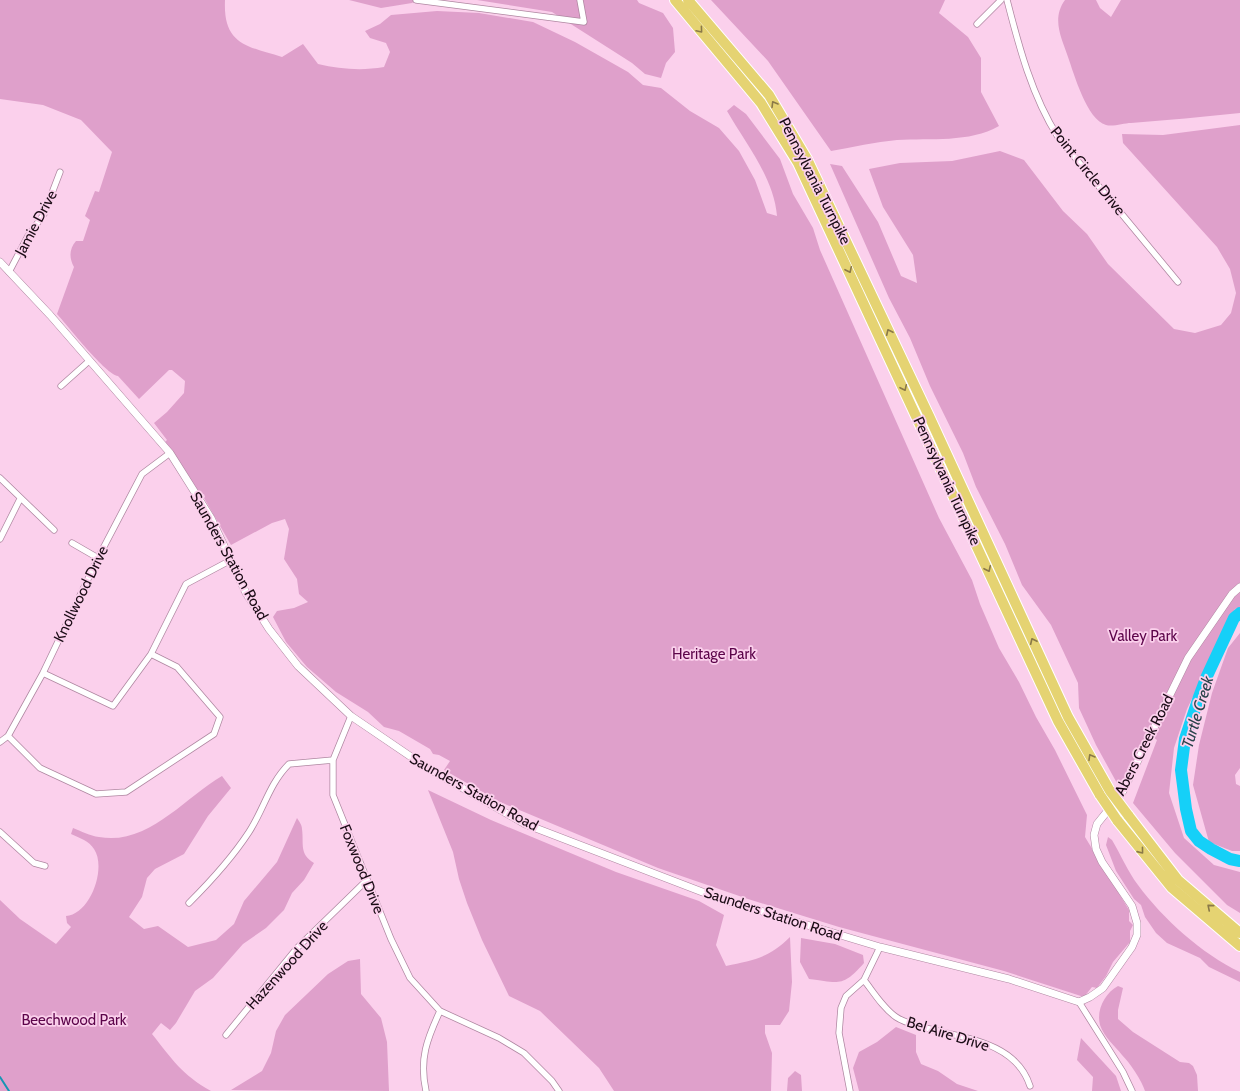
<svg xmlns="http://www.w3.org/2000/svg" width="1240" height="1091" viewBox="0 0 1240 1091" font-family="Cabin,sans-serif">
  <rect width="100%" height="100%" fill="#fbd0ec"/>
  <path fill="#dfa0cb" d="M 0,0 L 225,0 C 223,44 246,46 282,57 L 303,44 L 318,64 C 340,69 361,71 384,67 L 390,52 L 386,43 L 370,38 L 365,31 L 380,24 L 391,15 L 437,11 L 479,13 L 533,22 L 575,42 L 628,72 L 643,85 L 661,88 L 690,111 L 719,128 L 739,151 L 755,180 L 767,213 L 777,216 C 774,178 746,144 727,111 L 734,105 L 746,114 L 780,159 L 793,194 L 813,228 L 820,250 L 939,518 L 972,580 L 980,604 L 999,648 L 1019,682 L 1036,717 L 1055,750 L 1087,815 L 1085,837 L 1129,910 L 1129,921 L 1133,925 L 1130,931 L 1130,942 L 1113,962 L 1106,976 L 1097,988 L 1092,987 L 1084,997 L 1004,971 L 839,927 L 748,899 L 658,868 L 500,802 L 444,770 L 450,761 L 439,755 L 433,754 L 430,749 L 399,731 L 384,727 L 368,712 L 336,692 L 307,667 L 286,642 L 273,617 L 277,611 L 294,608 L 308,602 L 299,594 L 297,579 L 284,559 L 289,529 L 285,519 L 272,523 L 231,545 L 204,498 L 205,497 L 204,494 L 201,495 L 165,442 L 167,440 L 154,423 L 167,412 L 184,393 L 185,381 L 172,370 L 169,370 L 139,399 L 118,376 C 106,375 68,326 57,314 L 74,267 C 69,258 69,249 76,241 L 83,241 L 90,220 L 85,216 L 95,191 L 99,192 L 112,152 L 81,120 L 43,105 L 0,99 Z
    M 349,0 L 416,0 L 412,3 L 381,8 Z
    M 477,0 L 637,0 L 639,3 L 663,13 L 673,28 L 675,52 L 666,63 L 661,78 L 645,74 L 632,63 L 552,12 Z
    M 711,0 L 945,0 L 939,13 L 968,37 L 981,58 L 981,92 L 999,126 C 969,143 931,138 897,140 C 875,142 853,147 831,151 L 768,61 Z
    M 1065,0 L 1096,0 L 1100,8 L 1111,17 L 1121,0 L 1240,0 L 1240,113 C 1203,117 1167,120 1131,123 C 1124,123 1113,127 1106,125 C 1087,120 1074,74 1068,57 C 1062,39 1051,19 1065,0 Z
    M 1240,125 L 1240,608 L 1235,609 L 1187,709 L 1174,748 L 1169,793 L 1184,838 L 1214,865 L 1240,872 L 1240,913 L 1227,905 L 1175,853 L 1133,803 L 1157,740 L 1147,733 L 1129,773 L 1118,785 L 1096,745 L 1079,708 L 1078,683 L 1051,625 L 1022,585 L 1005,544 L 976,487 L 963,453 L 930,386 L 910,338 L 889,298 L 830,164 L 842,166 L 878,222 L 901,276 L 917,283 L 913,255 L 883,207 L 869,169 L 900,163 L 952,161 L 1000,151 L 1024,160 L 1063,211 L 1087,234 L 1108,264 L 1174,329 L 1195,333 L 1221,325 L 1231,313 L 1236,293 L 1230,269 L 1217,247 L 1123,143 L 1122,134 L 1163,135 Z
    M 1240,633 L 1240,768 L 1235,775 L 1236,784 L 1240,786 L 1240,851 L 1232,851 L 1209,842 L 1193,785 L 1199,745 L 1212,693 L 1228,648 Z
    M 222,776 L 231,788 L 208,816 L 184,854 L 155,869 L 147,878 L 142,897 L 129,917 L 144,929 L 158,926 L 188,947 L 216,940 L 234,924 L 244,901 L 277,862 L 297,818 C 299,821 302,825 302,829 C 304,844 299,854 314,863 L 304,880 L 292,893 L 284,910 L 266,928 L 243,944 L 213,978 L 195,991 L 176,1023 L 170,1030 L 161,1023 L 152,1034 C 172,1059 182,1075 211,1091 L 0,1091 L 0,900 L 20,919 L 56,944 L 71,927 L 67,923 L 66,916 C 90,915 107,868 94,849 C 89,841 80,838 71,834 L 73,828 C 81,831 90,836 99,837 C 148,846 184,798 222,776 Z
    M 428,790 L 491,820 L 616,872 L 699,901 L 724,915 L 716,945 L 726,966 C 754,960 769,958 790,937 L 792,982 L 789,1011 L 780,1025 L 765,1025 L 765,1033 L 772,1053 L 771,1091 L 614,1091 L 599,1068 L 540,1011 L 509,996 L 482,940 L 467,903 L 459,879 L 453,852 Z
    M 1108,837 L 1112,840 C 1121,855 1128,872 1138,885 C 1163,919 1202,954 1240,972 L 1240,982 L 1209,967 L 1200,958 L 1167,943 L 1156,933 L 1145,917 L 1141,905 L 1134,899 L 1116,871 L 1106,845 Z
    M 801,938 L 835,944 L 863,955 L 864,963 C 843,987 840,983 809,979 L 800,962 Z
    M 360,959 L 361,994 L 381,1018 L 387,1042 L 389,1091 L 231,1090 L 262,1071 L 271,1053 L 276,1031 L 285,1015 L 328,974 L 348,961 Z
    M 1118,986 L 1123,988 L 1118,1010 L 1118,1019 L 1133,1032 L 1180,1062 L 1189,1063 L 1193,1066 L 1197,1075 L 1198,1091 L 1145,1091 C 1142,1081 1130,1063 1122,1055 C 1115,1046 1104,1037 1100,1025 C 1096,1010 1105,993 1118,986 Z
    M 896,1027 L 916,1035 L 916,1052 L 921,1064 L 938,1071 L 957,1084 L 978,1091 L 859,1091 L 853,1068 L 859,1052 L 877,1042 Z
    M 1081,1038 L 1116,1076 L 1121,1091 L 1092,1091 L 1093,1077 L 1077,1060 Z
    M 795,1071 L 801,1075 L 802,1091 L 787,1091 L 788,1078 Z"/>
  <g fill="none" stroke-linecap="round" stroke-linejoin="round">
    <path stroke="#1695b4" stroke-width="2" d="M 0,1077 L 9,1091"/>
    <path stroke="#15d0f8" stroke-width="12" d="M 1240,613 L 1234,618 L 1207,676 L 1199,697 L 1185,739 L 1181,770 L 1186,809 L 1191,831 L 1199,841 L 1211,849 L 1230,859 L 1240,861"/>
    <g stroke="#af87a1" stroke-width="7">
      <path id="minor" d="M 416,0 L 584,22 L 580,0
        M 1007,0 C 1019,47 1032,96 1058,137 L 1178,282
        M 977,24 L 1001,0
        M 9,272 L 28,236 L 44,214 L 60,172
        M 61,386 L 89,361
        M 0,478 L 54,530
        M 0,539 L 20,499
        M 72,543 L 98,558
        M 43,673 L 113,706 L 151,654 L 186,584 L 231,560
        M 351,716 L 333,760 L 333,795 L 391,939 L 410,978 L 440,1011 L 499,1038 L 524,1053 L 552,1081 L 559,1091
        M 8,736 L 40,768 L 96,794 L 126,792 L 214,734 L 220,717 L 177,667 L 151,654
        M 0,742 L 8,736 L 43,673 L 98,558 L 142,474 L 170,453
        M 0,832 L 34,863 L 45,866
        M 189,903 C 210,882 232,858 249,832 C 264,809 269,784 289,764 L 333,760
        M 864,980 C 874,993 883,1008 896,1017 C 905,1023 916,1025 925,1028 C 964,1038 1016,1042 1030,1086
        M 1079,1002 L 1123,1072 L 1132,1091
        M 226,1035 L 297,948 L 367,880
        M 426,1091 C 419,1059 427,1039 440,1011
        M 850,1091 L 839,1033 L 841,1008 L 846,996 L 864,980 L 880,947"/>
    </g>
    <g stroke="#af87a1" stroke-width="8">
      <path id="tertiary" d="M 0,262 L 50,315 L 170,453 L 211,518 L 246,593 L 269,629 L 298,666 L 351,716 L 426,767 L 525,824 L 718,898 L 880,947 L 1009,979 L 1079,1002 L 1090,997 L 1103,988 L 1132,947 L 1137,935 L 1137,923 L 1132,906 L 1102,862 L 1096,849 L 1094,835 L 1097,824 L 1122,793 L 1188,658 L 1232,594 L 1240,587"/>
    </g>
    <g stroke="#fff" stroke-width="12">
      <path id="motorway" d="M 675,0 L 761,103 L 798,163 L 1058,721 L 1100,795
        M 688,0 L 769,95 L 807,159 L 929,416 L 1068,717 L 1110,791
        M 1128,815 L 1178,880 L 1240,933
        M 1117,820 L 1172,888 L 1240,946"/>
    </g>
    <use href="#minor" stroke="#fff" stroke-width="5.5"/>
    <use href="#tertiary" stroke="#fff" stroke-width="7"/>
    <use href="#motorway" stroke="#e5d372" stroke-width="10"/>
    <g stroke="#fff" stroke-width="12" stroke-linecap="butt">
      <path id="motorway-bridge" d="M 1110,791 L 1128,815
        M 1100,795 L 1117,820"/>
    </g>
    <use href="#motorway-bridge" stroke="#e5d372" stroke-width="10"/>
  </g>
  <defs><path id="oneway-chevron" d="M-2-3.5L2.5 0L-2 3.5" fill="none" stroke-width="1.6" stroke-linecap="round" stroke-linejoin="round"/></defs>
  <g stroke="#8a7948">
    <use href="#oneway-chevron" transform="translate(700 30) rotate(50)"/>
    <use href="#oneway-chevron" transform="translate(774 104) rotate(-121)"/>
    <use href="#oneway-chevron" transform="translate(849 270) rotate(65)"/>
    <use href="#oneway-chevron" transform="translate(889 332) rotate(-115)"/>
    <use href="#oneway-chevron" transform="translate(904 388) rotate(65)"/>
    <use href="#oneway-chevron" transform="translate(988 569) rotate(65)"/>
    <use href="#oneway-chevron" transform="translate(1033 641) rotate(-115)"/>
    <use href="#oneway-chevron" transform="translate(1091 757) rotate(-120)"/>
    <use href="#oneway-chevron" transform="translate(1141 851) rotate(51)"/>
    <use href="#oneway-chevron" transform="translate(1210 907) rotate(-140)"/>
  </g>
  <g text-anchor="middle" stroke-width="3.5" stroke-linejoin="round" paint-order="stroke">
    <g font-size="15" fill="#1a0b15" stroke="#fbd0ec">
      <text transform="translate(1088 171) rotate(51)" y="5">Point Circle Drive</text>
      <text transform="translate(815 181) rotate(63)" y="5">Pennsylvania Turnpike</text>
      <text transform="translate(36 223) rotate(-62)" y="5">Jamie Drive</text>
      <text transform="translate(947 481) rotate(65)" y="5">Pennsylvania Turnpike</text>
      <text transform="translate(229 556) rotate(61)" y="5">Saunders Station Road</text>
      <text transform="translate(81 594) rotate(-64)" y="5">Knollwood Drive</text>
      <text transform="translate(1144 745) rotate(-63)" y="5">Abers Creek Road</text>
      <text transform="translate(474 792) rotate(29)" y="5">Saunders Station Road</text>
      <text transform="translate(362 869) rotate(68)" y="5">Foxwood Drive</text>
      <text transform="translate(773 914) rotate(18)" y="5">Saunders Station Road</text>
      <text transform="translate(287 965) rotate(-48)" y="5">Hazenwood Drive</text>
      <text transform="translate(948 1034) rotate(17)" y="5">Bel Aire Drive</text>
    </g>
    <g font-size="15" fill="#5c044a" stroke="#fbd0ec">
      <text x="1143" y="641">Valley Park</text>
      <text x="714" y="659">Heritage Park</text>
      <text x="74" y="1025">Beechwood Park</text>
    </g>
    <g font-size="16" font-style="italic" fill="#2a434b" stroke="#fbd0ec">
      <text transform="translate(1197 712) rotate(-73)" y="6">Turtle Creek</text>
    </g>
  </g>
</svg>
